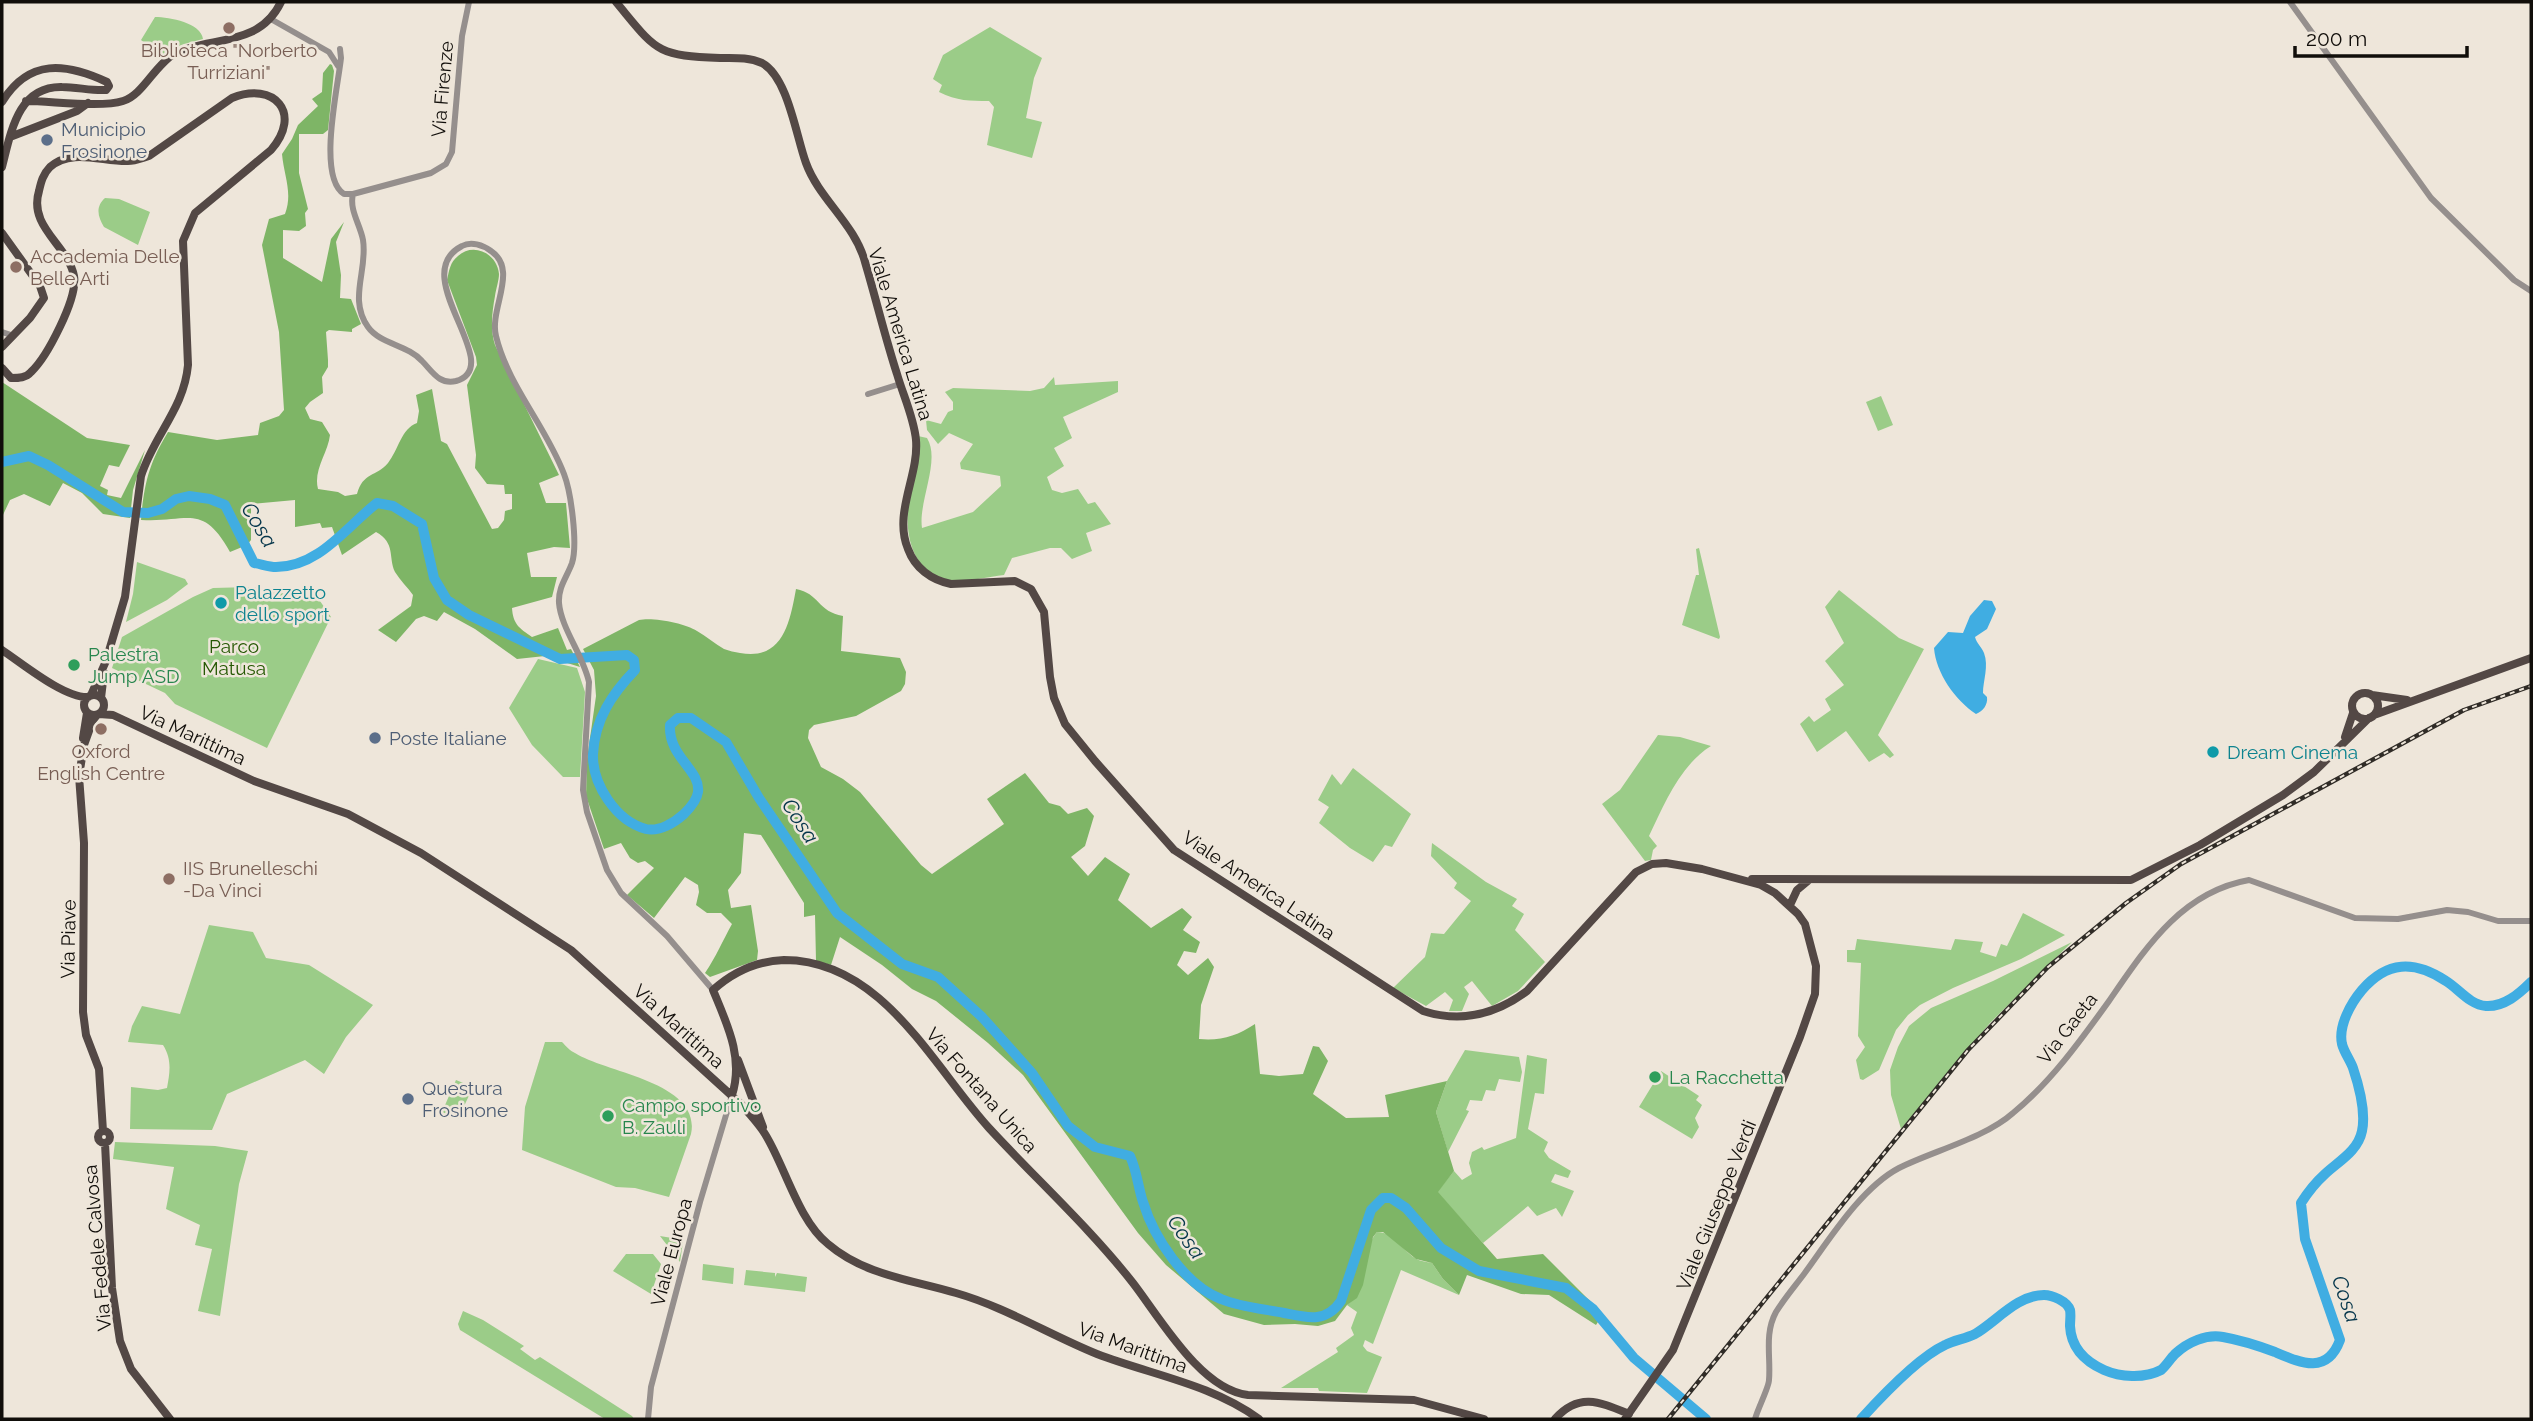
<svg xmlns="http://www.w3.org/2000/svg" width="2533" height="1421" viewBox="0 0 2533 1421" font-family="Raleway,sans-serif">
  <rect width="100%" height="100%" fill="#eee6da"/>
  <path fill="#9bcc88" d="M 155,17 C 170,17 201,23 203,39 L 184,44 L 160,56 L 141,40 Z
    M 990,27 L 1042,58 L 1034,78 L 1026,118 L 1042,122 L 1032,158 L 987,145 L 994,107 L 989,101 C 970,101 957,101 939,92 L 942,85 L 933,79 L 943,55 Z
    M 105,198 L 119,199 L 150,212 L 138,245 L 104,227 C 98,217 95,207 105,198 Z
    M 1054,377 L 1055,385 L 1118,381 L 1118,392 L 1063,417 L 1072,438 L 1054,448 L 1064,466 L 1047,477 L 1052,490 L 1062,493 L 1078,489 L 1088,504 L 1095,502 L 1111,524 L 1086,533 L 1092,551 L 1072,559 L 1061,548 L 1050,548 L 1012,558 L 1004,575 C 987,577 967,582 950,581 C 943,580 937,577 931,573 C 891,545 913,476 918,436 L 927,438 C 941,460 918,502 922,528 L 973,512 L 1001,486 L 1000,476 L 961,469 L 960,463 L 973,444 L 949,433 L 938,444 L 927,430 L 926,420 L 941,424 L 948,412 L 953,410 L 953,402 L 945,392 L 953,388 L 1030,391 L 1044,388 Z
    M 1881,396 L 1893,425 L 1878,431 L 1866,402 Z
    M 1699,548 L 1720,637 L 1719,639 L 1682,625 L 1696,575 L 1699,575 L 1696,549 Z
    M 137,562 L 185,579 L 188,584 L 167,600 L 126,622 L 133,594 Z
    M 251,587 L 320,601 L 331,617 L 267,748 L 175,704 L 165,693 L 112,668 L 122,637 L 193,597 L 213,588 Z
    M 1839,590 L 1899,638 L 1924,649 L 1878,735 L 1894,755 L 1890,758 L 1884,753 L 1869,762 L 1846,731 L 1817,752 L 1800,724 L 1809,716 L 1814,722 L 1831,710 L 1825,699 L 1844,685 L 1825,661 L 1844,643 L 1825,607 Z
    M 538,659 L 577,668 L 585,692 L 580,777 L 563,777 L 532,745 L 509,708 Z
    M 1658,735 L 1680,737 L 1711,746 C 1680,765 1664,805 1649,836 L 1657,846 L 1653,850 L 1651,860 L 1645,861 L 1602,804 L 1620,790 Z
    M 1353,768 L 1411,814 L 1392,847 L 1385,845 L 1373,862 L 1350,848 L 1319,823 L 1329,807 L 1318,800 L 1332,774 L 1341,785 Z
    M 1432,843 L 1486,882 L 1517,899 L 1512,906 L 1524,914 L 1515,930 L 1545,962 L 1518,991 L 1492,1006 L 1472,981 L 1464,987 L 1469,994 L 1462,1011 L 1449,1011 L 1453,1000 L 1445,992 L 1426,1006 L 1393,988 L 1425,957 L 1431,933 L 1444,934 L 1471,901 L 1454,888 L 1457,883 L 1431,856 Z
    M 2023,913 L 2065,935 L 2021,959 L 1953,988 L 1920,1005 L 1908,1015 L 1896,1030 L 1879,1070 L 1863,1080 L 1860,1079 L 1856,1060 L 1865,1047 L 1858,1036 L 1861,963 L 1847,962 L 1847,950 L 1855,950 L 1857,939 L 1951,950 L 1955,939 L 1983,942 L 1980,952 L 1996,957 L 2001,944 L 2007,946 Z
    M 209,925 L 253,932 L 266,958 L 309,965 L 373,1005 L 346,1037 L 324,1074 L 305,1060 L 227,1094 L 212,1130 L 130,1129 L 131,1087 L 158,1090 L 167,1088 C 170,1072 172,1059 163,1045 L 128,1042 L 132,1026 L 142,1006 L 180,1014 Z
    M 2072,942 L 1990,1023 L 1901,1129 L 1891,1095 L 1890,1070 L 1898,1047 L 1909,1026 L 1931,1008 L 1993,981 Z
    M 545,1042 L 562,1042 C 566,1046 570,1051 575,1053 C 606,1073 702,1082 691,1134 L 669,1197 L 635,1188 L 616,1187 L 522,1150 L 525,1107 Z
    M 1465,1050 L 1519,1057 L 1522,1072 L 1520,1082 L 1499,1079 L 1495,1091 L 1486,1090 L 1482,1101 L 1470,1100 L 1466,1110 L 1469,1111 L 1448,1152 L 1436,1112 L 1447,1081 Z
    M 1527,1055 L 1547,1059 L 1544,1094 L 1535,1093 L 1528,1129 L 1548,1142 L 1544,1151 L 1549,1158 L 1571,1171 L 1568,1178 L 1555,1174 L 1551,1182 L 1574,1191 L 1562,1217 L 1556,1208 L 1537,1216 L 1528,1206 L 1483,1243 L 1437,1192 L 1454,1171 L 1462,1180 L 1472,1174 L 1469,1163 L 1472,1152 L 1482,1147 L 1484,1150 L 1516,1138 Z
    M 1661,1071 L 1699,1096 L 1696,1100 L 1702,1105 L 1695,1118 L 1699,1127 L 1692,1139 L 1639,1107 Z
    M 456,1080 L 473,1087 L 458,1119 L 442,1112 Z
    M 115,1142 L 215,1146 L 248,1151 L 239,1184 L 220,1316 L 198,1311 L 212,1249 L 195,1245 L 200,1225 L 166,1209 L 174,1167 L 113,1159 Z
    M 1377,1232 C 1394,1232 1402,1250 1415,1258 C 1419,1261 1427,1262 1432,1263 L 1443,1279 L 1459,1295 L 1401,1270 L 1373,1344 L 1365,1340 L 1363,1346 L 1367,1351 L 1382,1357 L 1367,1393 L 1319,1391 L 1318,1388 L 1281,1388 L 1338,1352 L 1336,1348 L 1354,1335 L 1351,1328 L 1357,1312 L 1347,1305 C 1374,1286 1358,1254 1377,1232 Z
    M 660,1236 L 678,1239 L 683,1242 L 680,1262 Z
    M 626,1254 L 653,1254 L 661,1264 L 651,1294 L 613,1271 Z
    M 703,1264 L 734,1268 L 733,1284 L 702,1280 Z
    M 746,1270 L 775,1273 L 775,1277 L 777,1273 L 807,1277 L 805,1292 L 744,1285 Z
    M 463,1311 L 483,1320 L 524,1346 L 520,1349 L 535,1360 L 540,1357 L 632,1416 L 634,1419 L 605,1419 L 465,1333 L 460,1330 L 458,1324 Z"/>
  <path fill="#7eb566" d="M 330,64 L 332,65 L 334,71 L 328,130 L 323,134 L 299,134 L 299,173 L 308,209 L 305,213 L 306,226 L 299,231 L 283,230 L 283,258 L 322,282 L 331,239 L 344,222 L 336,242 L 341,275 L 340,298 L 351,299 L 361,324 L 352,329 L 352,332 L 329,330 L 326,332 L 328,360 L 328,367 L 322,377 L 323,393 L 310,402 L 305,408 L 310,419 L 322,422 L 330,435 C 328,453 313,470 318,489 L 338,492 L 345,496 L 357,494 C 363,472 376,477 388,463 C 399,449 401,429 417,423 L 419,411 L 416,395 L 432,389 L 441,441 L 447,444 L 492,529 L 498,528 L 504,520 L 505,511 L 512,509 L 512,494 L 505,494 L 504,485 L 487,484 L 475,468 L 476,455 L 467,385 L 477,365 L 476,357 L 447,280 C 449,271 450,262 458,256 C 473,242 497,253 499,274 C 499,280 496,289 495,296 C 492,312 490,329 495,345 L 559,475 L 539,483 L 546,503 L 566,503 L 570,548 L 554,547 L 527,553 L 531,577 L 557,577 L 552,597 L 512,608 C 513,624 519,628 532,637 L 558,628 L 567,650 L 571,649 L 580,667 L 545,656 L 517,659 L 475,629 L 444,612 L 437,621 L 424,616 L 416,619 L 396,642 L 378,630 L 411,606 L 413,595 C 408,588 400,580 395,572 C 388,557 396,543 376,532 L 342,555 L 332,527 L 322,528 L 320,523 L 295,527 L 295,500 L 251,504 L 251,540 L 247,545 L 230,552 C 202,502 188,523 141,520 C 144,484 149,463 168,432 L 217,440 L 258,435 L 260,423 L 279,416 L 284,410 L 279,332 L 262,245 L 269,219 L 285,214 C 293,193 284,176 282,154 L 292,139 L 298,125 L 318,106 L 312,99 L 322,92 L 323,73 Z
    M 2,382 L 87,438 L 130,445 L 119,467 L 109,465 L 100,486 L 108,490 L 107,495 L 121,498 L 145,450 L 133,490 L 130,518 L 103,514 L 82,493 L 63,483 L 50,506 L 24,494 L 10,500 L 2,517 Z
    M 796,589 C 819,593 818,612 843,616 L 841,651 L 900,658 L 906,672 L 905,684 L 901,691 L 856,716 L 814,725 L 809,730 L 808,738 L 821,767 L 843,779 L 860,792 L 921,865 L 932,874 L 1004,824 L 987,799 L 1025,773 L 1049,803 L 1060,806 L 1068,814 L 1087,808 L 1094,816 L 1085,846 L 1071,857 L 1088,876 L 1105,857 L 1130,874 L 1118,900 L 1151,928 L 1182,908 L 1192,917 L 1183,930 L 1200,942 L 1196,953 L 1184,951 L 1177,965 L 1188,975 L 1208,958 L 1214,967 L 1201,1005 L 1199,1039 C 1221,1041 1237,1036 1255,1024 L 1260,1074 L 1279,1076 L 1303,1074 L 1313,1046 L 1319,1047 L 1328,1061 L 1313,1094 L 1346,1118 L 1389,1117 L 1385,1095 L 1447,1081 L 1436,1112 L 1454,1171 L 1438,1192 L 1497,1259 L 1543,1254 L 1603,1314 L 1596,1325 L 1549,1295 L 1521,1294 L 1467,1275 L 1459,1295 L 1443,1279 L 1432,1263 L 1416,1259 L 1383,1232 L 1377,1232 L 1373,1237 L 1363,1285 L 1357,1298 L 1347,1305 L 1335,1321 L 1318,1326 L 1295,1324 L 1264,1325 L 1224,1314 L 1166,1265 L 1138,1233 L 1023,1075 L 988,1043 L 936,1001 L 912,989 L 882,965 L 840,937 L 831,965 L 816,961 L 815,915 L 804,917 L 804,903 L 761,835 L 744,833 L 741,873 L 728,890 L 731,908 L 751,905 L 758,951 L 757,960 L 710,977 L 705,973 C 716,957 723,940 732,924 L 721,913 L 707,913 L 696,905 L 699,892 L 698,885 L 685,877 L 654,918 L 627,895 L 654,868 L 645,861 L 638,863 L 630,858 L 621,843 L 604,849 L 586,796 L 587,759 L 596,696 L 594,670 L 583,649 L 639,620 C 653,617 685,623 697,631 C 706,636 715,644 724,649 C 729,651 735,652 740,653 C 783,661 790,622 796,589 Z"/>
  <path fill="#40ade2" d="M 1984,600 L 1992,601 L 1996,609 L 1987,629 L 1975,637 C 1977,644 1981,646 1984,653 C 1989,666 1983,681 1983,693 L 1987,697 C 1988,705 1983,711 1976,714 C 1955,700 1936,673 1934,648 L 1948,632 L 1963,633 L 1970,616 Z"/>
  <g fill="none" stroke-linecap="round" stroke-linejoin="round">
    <path stroke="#40ade2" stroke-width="10" d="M 2,462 L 29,456 L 48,465 L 123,512 L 148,513 L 162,509 L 176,499 L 189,496 L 210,499 L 225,505 L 254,563 C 261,564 269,567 276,567 C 319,567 346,527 377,503 L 393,506 L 422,524 L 434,578 L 447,600 L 469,615 L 560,659 L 627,655 L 634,660 L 635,670 C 612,694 595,719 593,754 C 592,784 616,821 646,829 C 659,832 674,823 684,814 C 689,809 697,800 698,792 C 701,770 668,757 670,725 L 678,718 L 691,718 L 726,742 L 759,798 L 837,913 L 902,964 L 938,977 L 982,1017 L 1032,1073 L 1068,1126 L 1095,1147 L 1130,1156 C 1137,1171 1138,1187 1143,1202 C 1154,1238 1185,1285 1221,1299 C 1240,1307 1264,1309 1284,1313 C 1308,1318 1326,1323 1341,1301 L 1371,1210 L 1383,1198 L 1391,1198 L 1406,1208 L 1441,1248 L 1479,1271 L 1566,1288 L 1593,1309 L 1634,1358 L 1706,1419
      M 1861,1419 C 1881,1397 1919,1357 1945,1345 C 1954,1340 1965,1339 1975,1334 C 1996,1322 2017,1295 2044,1295 C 2052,1295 2067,1301 2070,1310 C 2071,1314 2070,1321 2070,1326 C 2071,1347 2084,1361 2104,1370 C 2120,1377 2144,1379 2161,1370 C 2166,1366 2170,1359 2175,1354 C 2188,1342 2206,1334 2223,1337 C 2240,1340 2259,1346 2275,1352 C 2301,1363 2327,1375 2340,1340 L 2305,1239 L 2301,1203 C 2308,1192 2315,1183 2325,1174 C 2339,1161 2358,1151 2362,1131 C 2366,1112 2359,1086 2353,1068 C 2350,1060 2344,1052 2342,1044 C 2338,1026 2351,1003 2362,990 C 2387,961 2414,960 2446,981 C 2459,989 2470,1005 2486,1006 C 2504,1007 2519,994 2531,982"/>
    <path stroke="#958f8d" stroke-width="6" d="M 2290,2 L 2431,198 L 2514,280 L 2531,291
      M 269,18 L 329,52 L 338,66
      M 340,49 L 341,58 C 338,87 317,177 344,194 L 353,194 L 431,173 L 446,164 L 452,152 L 462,36 L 469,2
      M 353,194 C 349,210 360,224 363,240 C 368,270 348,299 368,327 C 380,344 408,345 422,361 C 432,371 439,385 456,381 C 508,366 405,275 462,246 C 471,241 483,245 491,251 C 519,270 489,309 496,336 C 508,386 546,426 564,474 C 571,492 578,544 572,563 C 567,577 558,587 559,603 C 561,628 583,655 589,682 L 583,790 L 587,812 L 607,870 L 621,893 L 667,936 L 713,990
      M 2,332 L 11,335
      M 868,394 L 900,384
      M 648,1419 L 651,1387 L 700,1202 L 732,1095
      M 1755,1419 C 1758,1408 1769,1387 1769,1380 C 1771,1357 1764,1334 1776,1312 C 1784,1299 1795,1286 1804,1274 C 1829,1240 1861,1188 1899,1168 C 1933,1151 1985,1138 2013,1113 C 2050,1083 2081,1040 2109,1001 C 2145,949 2181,892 2249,880 L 2355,918 L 2398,919 L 2447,910 L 2468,912 L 2498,921 L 2531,921"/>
    <path stroke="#534845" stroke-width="8" d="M 616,2 C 656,50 655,56 720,58 C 735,58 749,57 762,63 C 788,77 796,136 806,163 C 819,199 855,224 865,262 C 876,299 885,337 897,374 C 903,395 914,418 916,440 C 919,476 893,513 908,549 C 915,568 931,580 951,584 L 1015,581 L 1031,589 L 1044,612 L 1050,677 L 1054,698 L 1065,724 L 1095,761 L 1174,850 L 1423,1011 C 1461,1023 1495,1015 1527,991 L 1636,872 L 1652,864 L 1666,863 L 1702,869 L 1761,885 L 1775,893 L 1798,914 L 1805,924 L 1816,966 L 1815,994 L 1800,1037 L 1673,1350 L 1625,1419
      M 26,101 C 52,101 101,108 123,101 C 142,96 155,65 174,54 C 209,36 259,48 281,2
      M 2,102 C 29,58 66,63 107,82 L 109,86 L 106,90 C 92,91 77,87 62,87 C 18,86 11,132 2,167
      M 10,137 L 77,111 L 88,103
      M 2,233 L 40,286 L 44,298 L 30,318 L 2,347
      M 2,368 L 11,378 C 19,378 26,378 31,372 C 47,357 78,298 74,276 C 68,245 28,227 39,191 C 41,182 43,174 50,167 C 71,148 103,162 128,161 C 135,161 142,158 149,156 L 232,98 C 274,81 303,113 271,150 L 195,213 L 183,241 L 188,365 C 184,409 154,435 141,476 L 125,597 L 106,661 L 91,695
      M 2,650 C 23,664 64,698 88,697
      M2352 706a13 13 0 1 1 26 0a13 13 0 1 1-26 0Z
      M84 705a10 10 0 1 1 20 0a10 10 0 1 1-20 0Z
      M 2372,695 L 2407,700
      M 101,698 L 104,673
      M 99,714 L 113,715 L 254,781 L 348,814 L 421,853 L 571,950 L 742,1105 C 749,1114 759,1124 765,1134 C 785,1166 798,1220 828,1244 C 864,1275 912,1280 956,1293 C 1005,1307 1050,1335 1097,1354 C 1152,1375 1211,1384 1259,1419
      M 97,715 L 93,720 L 84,745 L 79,776 L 84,843 L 83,1012 L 86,1035 L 99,1069 L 103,1131
      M 2374,715 L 2531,658
      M 2345,737 L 2353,713
      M 83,738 L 87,713
      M 1752,879 L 2131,880 L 2200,845 L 2283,795 L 2314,772 L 2369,718
      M 1790,905 L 1797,890 L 1809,880
      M 738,1060 L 763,1127
      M 732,1095 C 744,1058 727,1024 713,990 C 733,972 756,961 784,960 C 882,960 932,1065 989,1128 C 1037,1180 1089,1227 1133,1283 C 1160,1318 1201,1390 1248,1395 L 1414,1400 L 1484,1419
      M98 1137a6 6 0 1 1 12 0a6 6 0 1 1-12 0Z
      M 105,1143 L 112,1288 L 120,1341 L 131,1369 L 170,1419
      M 1555,1419 C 1579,1392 1600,1402 1629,1414"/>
    <g stroke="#302c27" stroke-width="4.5">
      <path id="rail" d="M 1668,1419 L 1968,1050 L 2048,967 L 2126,903 L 2181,864 L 2464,710 L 2531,686"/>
    </g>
    <use href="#rail" stroke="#eee6da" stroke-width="2" stroke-dasharray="5" stroke-linecap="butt"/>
  </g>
  <g fill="#8d6e63" stroke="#eee6da" stroke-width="2.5">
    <circle cx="229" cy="28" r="7"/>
    <circle cx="16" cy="267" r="7"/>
    <circle cx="101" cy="729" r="7"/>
    <circle cx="169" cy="879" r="7"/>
  </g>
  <g fill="#5c6f8a" stroke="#eee6da" stroke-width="2.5">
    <circle cx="47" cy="140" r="7"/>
    <circle cx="375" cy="738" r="7"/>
    <circle cx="408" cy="1099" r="7"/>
  </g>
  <g fill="#0f9aa8" stroke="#eee6da" stroke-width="2.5">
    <circle cx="221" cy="603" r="7"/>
    <circle cx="2213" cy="752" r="7"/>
  </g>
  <g fill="#2e9e5b" stroke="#eee6da" stroke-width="2.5">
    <circle cx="74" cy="665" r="7"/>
    <circle cx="1655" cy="1077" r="7"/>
    <circle cx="608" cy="1116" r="7"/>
  </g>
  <g text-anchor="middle" stroke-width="5" stroke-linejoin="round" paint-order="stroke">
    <g font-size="19" fill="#785e54" stroke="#eee6da">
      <text x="229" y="57">Biblioteca "Norberto<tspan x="229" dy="22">Turriziani"</tspan></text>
      <text x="30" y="263" text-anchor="start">Accademia Delle<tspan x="30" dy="22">Belle Arti</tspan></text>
      <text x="101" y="758">Oxford<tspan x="101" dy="22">English Centre</tspan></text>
      <text x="183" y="875" text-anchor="start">IIS Brunelleschi<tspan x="183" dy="22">-Da Vinci</tspan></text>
    </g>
    <g font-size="19" fill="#110e0a" stroke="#eee6da">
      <text transform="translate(442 89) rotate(-85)" y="7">Via Firenze</text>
      <text transform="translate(901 334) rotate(73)" y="7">Viale America Latina</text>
      <text transform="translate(193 735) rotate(25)" y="7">Via Marittima</text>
      <text transform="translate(1259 885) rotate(34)" y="7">Viale America Latina</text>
      <text transform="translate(68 939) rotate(-89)" y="7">Via Piave</text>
      <text transform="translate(679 1026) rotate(42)" y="7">Via Marittima</text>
      <text transform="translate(2067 1028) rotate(-52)" y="7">Via Gaeta</text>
      <text transform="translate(982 1090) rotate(49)" y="7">Via Fontana Unica</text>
      <text transform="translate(1716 1205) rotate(-68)" y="7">Viale Giuseppe Verdi</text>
      <text transform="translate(97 1248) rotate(-95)" y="7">Via Fedele Calvosa</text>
      <text transform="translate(671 1252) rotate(-75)" y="7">Viale Europa</text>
      <text transform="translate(1133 1347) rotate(20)" y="7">Via Marittima</text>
    </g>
    <g font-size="19" fill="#4e5e75" stroke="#eee6da" text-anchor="start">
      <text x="61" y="136">Municipio<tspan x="61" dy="22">Frosinone</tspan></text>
      <text x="389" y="745">Poste Italiane</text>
      <text x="422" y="1095">Questura<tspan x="422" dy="22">Frosinone</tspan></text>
    </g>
    <g font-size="19" fill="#0d838f" stroke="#eee6da" text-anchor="start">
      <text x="235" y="599">Palazzetto<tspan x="235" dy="22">dello sport</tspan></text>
      <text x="2227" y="759">Dream Cinema</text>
    </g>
    <g font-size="19" fill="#265904" stroke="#eee6da">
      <text x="234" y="653">Parco<tspan x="234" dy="22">Matusa</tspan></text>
    </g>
    <g font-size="19" fill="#27864d" stroke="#eee6da" text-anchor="start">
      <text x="88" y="661">Palestra<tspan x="88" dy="22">Jump ASD</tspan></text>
      <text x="1669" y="1084">La Racchetta</text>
      <text x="622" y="1112">Campo sportivo<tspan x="622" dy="22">B. Zauli</tspan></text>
    </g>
    <g font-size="21" font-style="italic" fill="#05364b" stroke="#eee6da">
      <text transform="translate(259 525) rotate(59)" y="7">Cosa</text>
      <text transform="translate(800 821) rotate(57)" y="7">Cosa</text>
      <text transform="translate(1186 1237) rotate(55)" y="7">Cosa</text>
      <text transform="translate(2346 1299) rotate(71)" y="7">Cosa</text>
    </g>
  </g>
  <rect width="2533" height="1421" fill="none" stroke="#110e0a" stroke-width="7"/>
  <path d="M2295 46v10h172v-10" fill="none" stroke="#110e0a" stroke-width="3.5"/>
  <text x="2306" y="46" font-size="21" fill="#110e0a" stroke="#eee6da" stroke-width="5" paint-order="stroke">200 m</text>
</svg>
